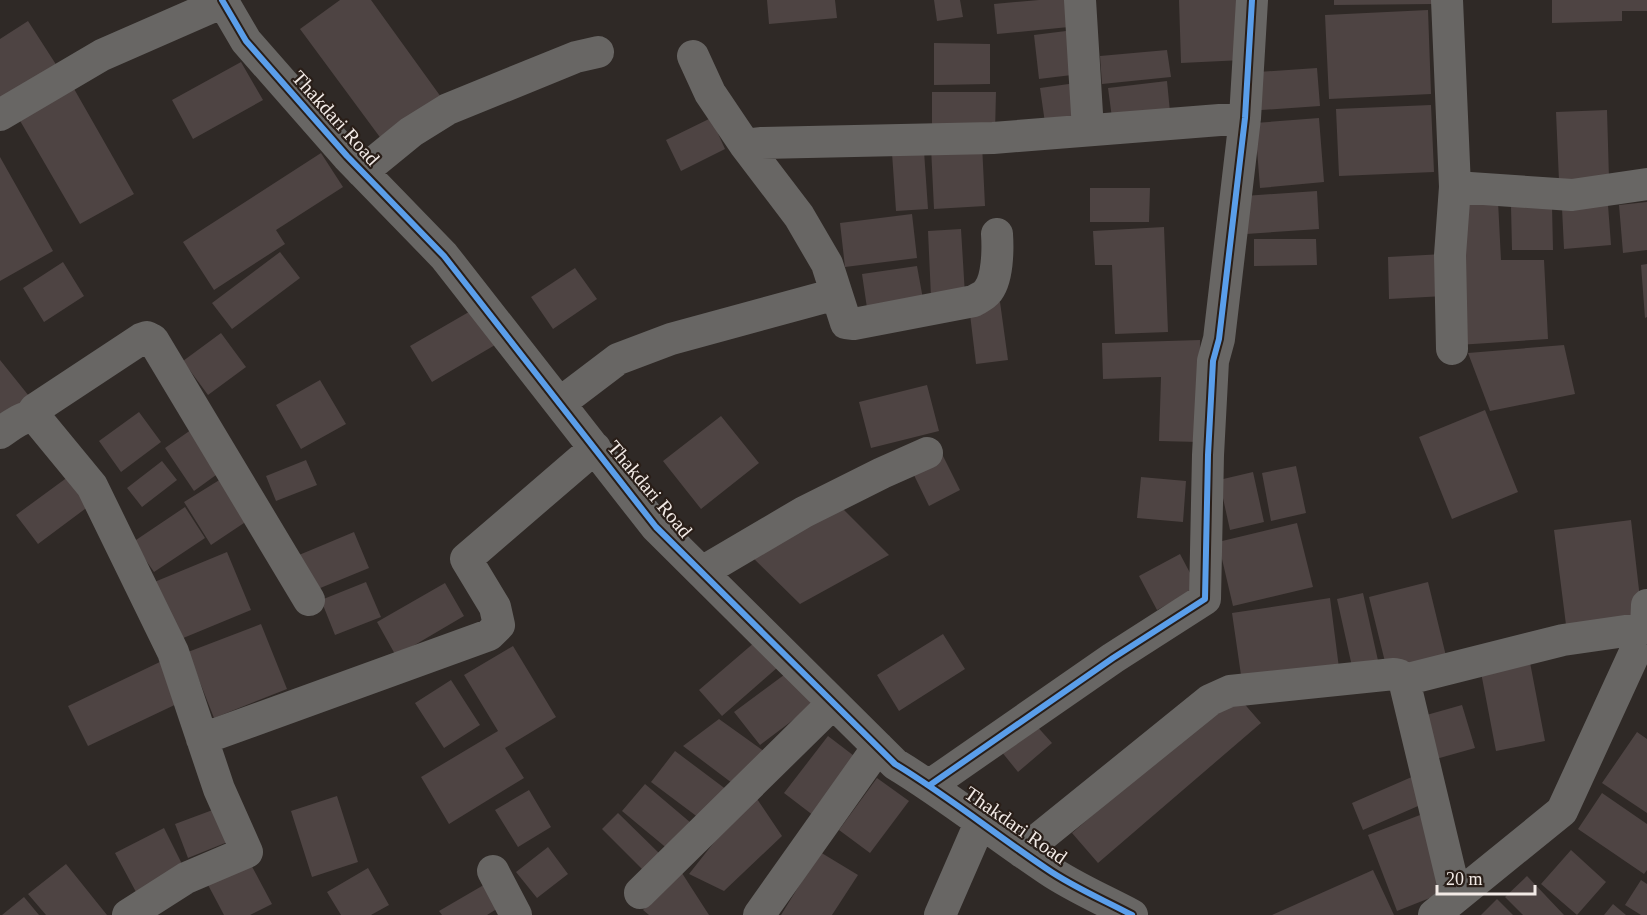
<svg xmlns="http://www.w3.org/2000/svg" width="1647" height="915" viewBox="0 0 1647 915" font-family="Georgia,serif">
  <rect width="100%" height="100%" fill="#2f2926"/>
  <path fill="#4e4443" d="M 340,0 L 371,0 L 441,97 L 382,140 L 300,29 Z
    M 767,0 L 835,0 L 837,18 L 769,24 Z
    M 934,0 L 960,0 L 963,17 L 937,21 Z
    M 1039,0 L 1077,0 L 1079,26 L 997,34 L 994,4 Z
    M 1179,0 L 1240,0 L 1243,60 L 1181,63 Z
    M 1334,0 L 1434,0 L 1434,4 L 1334,5 Z
    M 1552,0 L 1647,0 L 1647,11 L 1622,11 L 1622,21 L 1552,23 Z
    M 1428,10 L 1431,94 L 1329,99 L 1325,15 Z
    M 28,21 L 57,66 L 0,104 L 0,39 Z
    M 1074,30 L 1080,74 L 1039,79 L 1034,35 Z
    M 934,43 L 990,44 L 990,84 L 934,85 Z
    M 1167,50 L 1171,77 L 1102,84 L 1100,56 Z
    M 241,62 L 263,100 L 193,139 L 172,100 Z
    M 1317,68 L 1320,106 L 1261,110 L 1258,72 Z
    M 1167,81 L 1170,112 L 1112,118 L 1108,88 Z
    M 1076,83 L 1080,120 L 1045,123 L 1040,88 Z
    M 73,87 L 134,194 L 80,224 L 19,119 Z
    M 932,92 L 996,92 L 995,132 L 932,131 Z
    M 1431,105 L 1434,172 L 1339,176 L 1336,109 Z
    M 1607,110 L 1609,179 L 1559,181 L 1556,112 Z
    M 711,118 L 725,149 L 681,171 L 666,140 Z
    M 1319,118 L 1324,182 L 1260,188 L 1255,123 Z
    M 982,144 L 985,206 L 934,209 L 931,147 Z
    M 924,151 L 928,209 L 896,211 L 892,153 Z
    M 321,153 L 343,187 L 276,230 L 285,244 L 214,290 L 183,242 Z
    M 0,157 L 53,251 L 0,281 Z
    M 1090,188 L 1150,188 L 1149,222 L 1090,222 Z
    M 1317,191 L 1319,229 L 1246,234 L 1244,196 Z
    M 1498,201 L 1501,260 L 1544,260 L 1548,339 L 1458,345 L 1455,207 Z
    M 1647,202 L 1647,250 L 1623,253 L 1619,205 Z
    M 1608,205 L 1611,245 L 1564,249 L 1562,208 Z
    M 1511,206 L 1552,206 L 1553,250 L 1512,250 Z
    M 912,214 L 917,258 L 845,267 L 840,223 Z
    M 1164,227 L 1168,332 L 1115,334 L 1112,265 L 1095,265 L 1093,231 Z
    M 961,229 L 965,295 L 931,297 L 928,231 Z
    M 1254,239 L 1316,239 L 1317,265 L 1254,266 Z
    M 280,252 L 300,278 L 232,329 L 212,303 Z
    M 1444,254 L 1445,296 L 1389,299 L 1388,257 Z
    M 63,262 L 84,296 L 44,322 L 23,288 Z
    M 1647,264 L 1647,317 L 1645,318 L 1641,265 Z
    M 917,266 L 923,299 L 867,308 L 862,274 Z
    M 575,268 L 597,299 L 553,329 L 531,297 Z
    M 1000,302 L 1008,360 L 976,364 L 969,306 Z
    M 474,309 L 495,345 L 432,382 L 410,346 Z
    M 221,333 L 246,367 L 208,395 L 183,361 Z
    M 1200,340 L 1199,442 L 1159,441 L 1161,377 L 1103,379 L 1102,343 Z
    M 1564,345 L 1575,394 L 1490,411 L 1468,353 Z
    M 0,360 L 33,401 L 0,418 Z
    M 320,380 L 346,424 L 301,449 L 276,405 Z
    M 927,385 L 939,431 L 871,448 L 859,402 Z
    M 1485,410 L 1518,492 L 1452,519 L 1419,437 Z
    M 139,412 L 161,442 L 121,472 L 99,441 Z
    M 721,416 L 759,463 L 701,509 L 663,461 Z
    M 198,425 L 227,467 L 194,491 L 165,448 Z
    M 942,454 L 960,490 L 929,506 L 911,469 Z
    M 306,460 L 317,485 L 276,501 L 266,476 Z
    M 162,461 L 177,480 L 142,507 L 127,488 Z
    M 1296,466 L 1306,513 L 1271,521 L 1262,473 Z
    M 76,471 L 97,500 L 38,544 L 16,515 Z
    M 1253,472 L 1264,522 L 1230,530 L 1219,480 Z
    M 229,474 L 256,515 L 211,545 L 184,502 Z
    M 1141,477 L 1186,481 L 1183,522 L 1137,518 Z
    M 838,504 L 889,555 L 800,604 L 747,552 Z
    M 185,507 L 205,538 L 154,572 L 133,542 Z
    M 1631,520 L 1642,616 L 1566,625 L 1554,530 Z
    M 1297,523 L 1313,587 L 1233,606 L 1218,542 Z
    M 354,532 L 369,568 L 313,591 L 299,555 Z
    M 227,552 L 251,610 L 176,641 L 152,583 Z
    M 1180,554 L 1198,588 L 1157,610 L 1139,576 Z
    M 366,582 L 381,617 L 335,635 L 321,600 Z
    M 1428,582 L 1446,656 L 1387,670 L 1369,597 Z
    M 445,583 L 464,616 L 396,656 L 377,622 Z
    M 1363,593 L 1379,665 L 1353,671 L 1337,599 Z
    M 1330,598 L 1339,668 L 1242,682 L 1232,613 Z
    M 261,624 L 287,689 L 214,718 L 188,652 Z
    M 943,634 L 965,669 L 899,711 L 877,675 Z
    M 755,642 L 778,667 L 722,716 L 699,690 Z
    M 513,646 L 556,717 L 505,748 L 524,778 L 449,824 L 421,777 L 498,731 L 464,675 Z
    M 1528,652 L 1545,741 L 1496,751 L 1479,662 Z
    M 164,660 L 183,701 L 88,746 L 68,706 Z
    M 788,672 L 813,705 L 760,745 L 734,712 Z
    M 451,680 L 480,725 L 444,748 L 415,703 Z
    M 1234,692 L 1261,723 L 1098,863 L 1072,833 Z
    M 1462,705 L 1475,748 L 1436,759 L 1423,716 Z
    M 719,719 L 765,752 L 732,783 L 683,746 Z
    M 1034,723 L 1052,743 L 1018,772 L 1001,751 Z
    M 1637,732 L 1647,739 L 1647,813 L 1602,783 Z
    M 828,736 L 862,762 L 818,819 L 784,793 Z
    M 675,751 L 727,790 L 703,821 L 651,782 Z
    M 1414,776 L 1425,803 L 1363,830 L 1352,803 Z
    M 877,778 L 909,801 L 870,853 L 839,830 Z
    M 645,784 L 691,823 L 669,850 L 622,811 Z
    M 529,790 L 551,827 L 518,847 L 495,810 Z
    M 753,793 L 782,836 L 724,891 L 689,874 Z
    M 1602,793 L 1647,824 L 1647,870 L 1644,874 L 1578,829 Z
    M 337,796 L 358,862 L 312,877 L 291,811 Z
    M 218,808 L 230,841 L 188,858 L 175,824 Z
    M 618,813 L 661,855 L 645,872 L 602,829 Z
    M 1420,815 L 1450,890 L 1397,911 L 1368,835 Z
    M 164,828 L 184,868 L 136,892 L 115,853 Z
    M 548,847 L 568,874 L 537,898 L 516,872 Z
    M 1571,850 L 1606,882 L 1577,915 L 1541,884 Z
    M 820,852 L 858,875 L 832,915 L 781,915 Z
    M 249,861 L 272,904 L 250,915 L 224,915 L 207,883 Z
    M 66,864 L 107,915 L 46,915 L 28,894 Z
    M 368,868 L 389,905 L 371,915 L 341,915 L 327,892 Z
    M 680,870 L 709,915 L 649,915 L 643,910 Z
    M 1373,870 L 1394,915 L 1272,915 Z
    M 1527,876 L 1564,915 L 1523,915 L 1505,897 Z
    M 494,879 L 508,902 L 487,915 L 442,915 L 439,911 Z
    M 1641,880 L 1647,884 L 1647,915 L 1641,915 L 1625,905 Z
    M 24,897 L 39,915 L 2,915 Z
    M 1497,899 L 1513,915 L 1481,915 Z
    M 1613,904 L 1626,915 L 1604,915 Z"/>
  <g fill="none" stroke-linecap="round" stroke-linejoin="round">
    <path stroke="#686664" stroke-width="32" d="M 222,0 L 246,41 L 347,156 L 444,256 L 656,527 L 895,764 C 948,796 996,835 1047,869 C 1073,887 1104,900 1132,915
      M 1080,0 L 1088,130
      M 1447,0 L 1455,187 L 1450,255 L 1452,349
      M 693,56 L 710,93 L 745,145 L 799,216 L 827,264 L 846,323 L 854,324 L 974,301 C 978,298 984,296 987,292 C 998,280 998,249 997,234
      M 0,115 L 102,55 L 223,2
      M 745,145 L 762,143 L 993,138 L 1245,118
      M 362,172 L 411,132 L 448,109 L 576,57 L 598,52
      M 1455,187 L 1572,195 L 1647,184
      M 560,403 L 618,359 L 671,339 L 836,294
      M 30,416 L 35,409 L 141,339 L 147,337 L 153,340 L 309,600
      M 0,433 C 11,426 23,414 36,418 L 92,486 L 173,652 L 219,789 L 247,852 L 186,878 L 128,915
      M 702,572 L 804,512 L 882,473 L 927,453
      M 1404,680 L 1563,640 L 1646,628
      M 202,739 L 489,635 L 499,625 L 495,607 L 466,559 L 595,448
      M 930,785 L 1113,658 L 1205,599 L 1208,455 L 1213,361 L 1219,339 L 1245,118 L 1252,0
      M 1022,852 L 1210,700 L 1230,691 L 1394,674 L 1399,675 L 1404,680 L 1456,897
      M 493,871 L 516,915
      M 640,893 L 833,703
      M 759,915 L 878,747
      M 940,915 L 980,823
      M 1434,915 L 1562,811 L 1646,628 L 1647,605"/>
    <g stroke="#291e18" stroke-width="10">
      <path id="cycleway" d="M 222,0 L 246,41 L 347,156 L 444,256 L 656,527 L 895,764 C 948,796 996,835 1047,869 C 1073,887 1104,900 1132,915
        M 930,785 L 1113,658 L 1205,599 L 1208,455 L 1213,361 L 1219,339 L 1245,118 L 1252,0"/>
    </g>
    <use href="#cycleway" stroke="#5a9eea" stroke-width="6"/>
  </g>
  <g text-anchor="middle" stroke-width="4.5" stroke-linejoin="round" paint-order="stroke">
    <g font-size="20" fill="#f2eae6" stroke="#291e18">
      <text transform="translate(336 118) rotate(48)" y="7">Thakdari Road</text>
      <text transform="translate(650 489) rotate(50)" y="7">Thakdari Road</text>
      <text transform="translate(1016 825) rotate(35)" y="7">Thakdari Road</text>
    </g>
  </g>
  <path d="M1437 885v9h98v-9" fill="none" stroke="#f2eae6" stroke-width="3"/>
  <text x="1446" y="885" font-size="18" fill="#f2eae6" stroke="#291e18" stroke-width="4.5" paint-order="stroke">20 m</text>
</svg>
